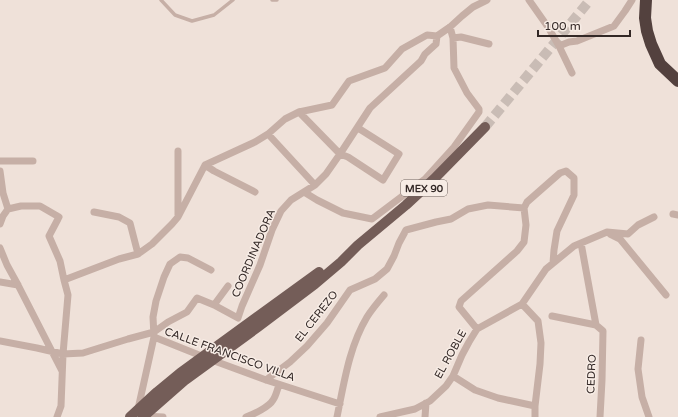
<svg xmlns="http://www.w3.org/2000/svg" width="678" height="417" viewBox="0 0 678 417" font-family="'Varela Round',sans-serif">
  <rect width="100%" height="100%" fill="#efe1d9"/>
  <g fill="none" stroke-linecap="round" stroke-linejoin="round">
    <path stroke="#c9bcb5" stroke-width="10" stroke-dasharray="10 5" stroke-linecap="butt" d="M 485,127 L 590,0"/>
    <path stroke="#c6afa6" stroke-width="3.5" d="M 161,0 L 175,15 L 192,21 L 214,15 L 233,0
      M 272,0 L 277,0"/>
    <path stroke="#c6afa6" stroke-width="7" d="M 529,0 L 548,27 L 559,46 L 569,42 L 577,41 L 614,26 L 625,11 L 632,0
      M 453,38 L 461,37 L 489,44
      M 559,46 L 572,73
      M 299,112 L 340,154 L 348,157 L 383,180 L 399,154 L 358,128
      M 268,134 L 315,185
      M 0,161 L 33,161
      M 205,165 L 214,171 L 255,192
      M 0,171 L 3,193 L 8,209 L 3,216 L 0,224
      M 304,192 L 317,200 L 343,213 L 372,219 L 425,179 L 454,147 L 479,112 L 479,109 L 467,93 L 454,68 L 453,38 L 450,27
      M 524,208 L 527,202 L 560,173 L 566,171 L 574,178 L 574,195 L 557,231 L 554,250 L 553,263
      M 8,209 L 21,206 L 40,206 L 59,217 L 58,219 L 49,236 L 60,261 L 64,280 L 68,295 L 63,354 L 61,406 L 57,417
      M 94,212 L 119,217 L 130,223 L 138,254
      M 673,214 L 678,215
      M 178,215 L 178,151
      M 610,234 L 620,239 L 666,295
      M 581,243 L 596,325
      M 0,248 L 7,265 L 18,285 L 62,371
      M 211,270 L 188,258 L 180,257 L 170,264 L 164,277 L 156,301 L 153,317 L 154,337 L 209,359 L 266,380 L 340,404
      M 64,280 L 119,259 L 138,254 L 152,244 L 172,224 L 178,217 L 205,165 L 255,142 L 268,134 L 285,119 L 299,112 L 332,105 L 349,81 L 385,68 L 402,49 L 427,35 L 437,36 L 450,27 L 462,16 L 473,7 L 487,0
      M 0,282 L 18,285
      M 522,304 L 538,321 L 541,343 L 540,364 L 535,406 L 535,417
      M 214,305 L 228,286
      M 552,316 L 596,325 L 603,331 L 602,380 L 600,417
      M 477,329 L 459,307 L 461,301 L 517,251 L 524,242 L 526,225 L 524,208
      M 641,340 L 638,369 L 642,397 L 649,417
      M 0,341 L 37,348 L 63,354 L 83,353 L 128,339 L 154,332 L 168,322 L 187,312 L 197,298 L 214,305 L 238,318 L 242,306 L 260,265 L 272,230 L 281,211 L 291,200 L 315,185 L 326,174 L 340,154 L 370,108 L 421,61 L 425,54 L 436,44 L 437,36
      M 453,376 L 475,390 L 498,398 L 535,406
      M 266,380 L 290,362 L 307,346 L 327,323 L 350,290 L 375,279 L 387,269 L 394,256 L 399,243 L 406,230 L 436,222 L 451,219 L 468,209 L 488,205 L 524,208
      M 138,409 L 154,337
      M 143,416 L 163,417
      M 246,417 C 254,414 269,407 273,400 C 276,396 277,390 279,385
      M 337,417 C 344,383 349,347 367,317 C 372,309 378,302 384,295
      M 380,417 L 415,409 L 430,401 L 446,386 L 453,376 L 462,355 L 469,342 L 477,329 L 522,304 L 546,269 L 574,246 L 607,232 L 628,234 L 638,225 L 654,217
      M 425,417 L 426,403"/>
    <path stroke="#745d58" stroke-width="10" d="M 130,417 L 157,392 L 180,373 L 319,272
      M 143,417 L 184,381 L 258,327 L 315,284 L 341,262 L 358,245 L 406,205 L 434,179 L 485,127"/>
    <path stroke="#53413e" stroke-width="12" d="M 646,0 L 645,18 L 647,31 L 651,44 L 660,64 L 678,81"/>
  </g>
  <g text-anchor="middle" stroke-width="3" stroke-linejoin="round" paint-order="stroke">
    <rect fill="#f7ece5" stroke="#6e635f" stroke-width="1" x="401" y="180" width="46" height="16" rx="3"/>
    <g font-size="10" font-weight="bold" fill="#332826">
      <text x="424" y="192">MEX 90</text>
    </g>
    <g font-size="11" fill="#332826" stroke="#f7ece5">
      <text transform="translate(253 253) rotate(-67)" y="4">COORDINADORA</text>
      <text transform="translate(316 316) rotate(-52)" y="4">EL CEREZO</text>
      <text transform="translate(230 354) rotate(20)" y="4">CALLE FRANCISCO VILLA</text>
      <text transform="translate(450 354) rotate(-61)" y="4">EL ROBLE</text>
      <text transform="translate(591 374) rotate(-88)" y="4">CEDRO</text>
    </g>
  </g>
  <path d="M538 30v6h92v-6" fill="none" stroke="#332826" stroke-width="2"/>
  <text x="544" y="30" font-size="12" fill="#332826" stroke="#f7ece5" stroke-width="3" paint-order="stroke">100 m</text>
</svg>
